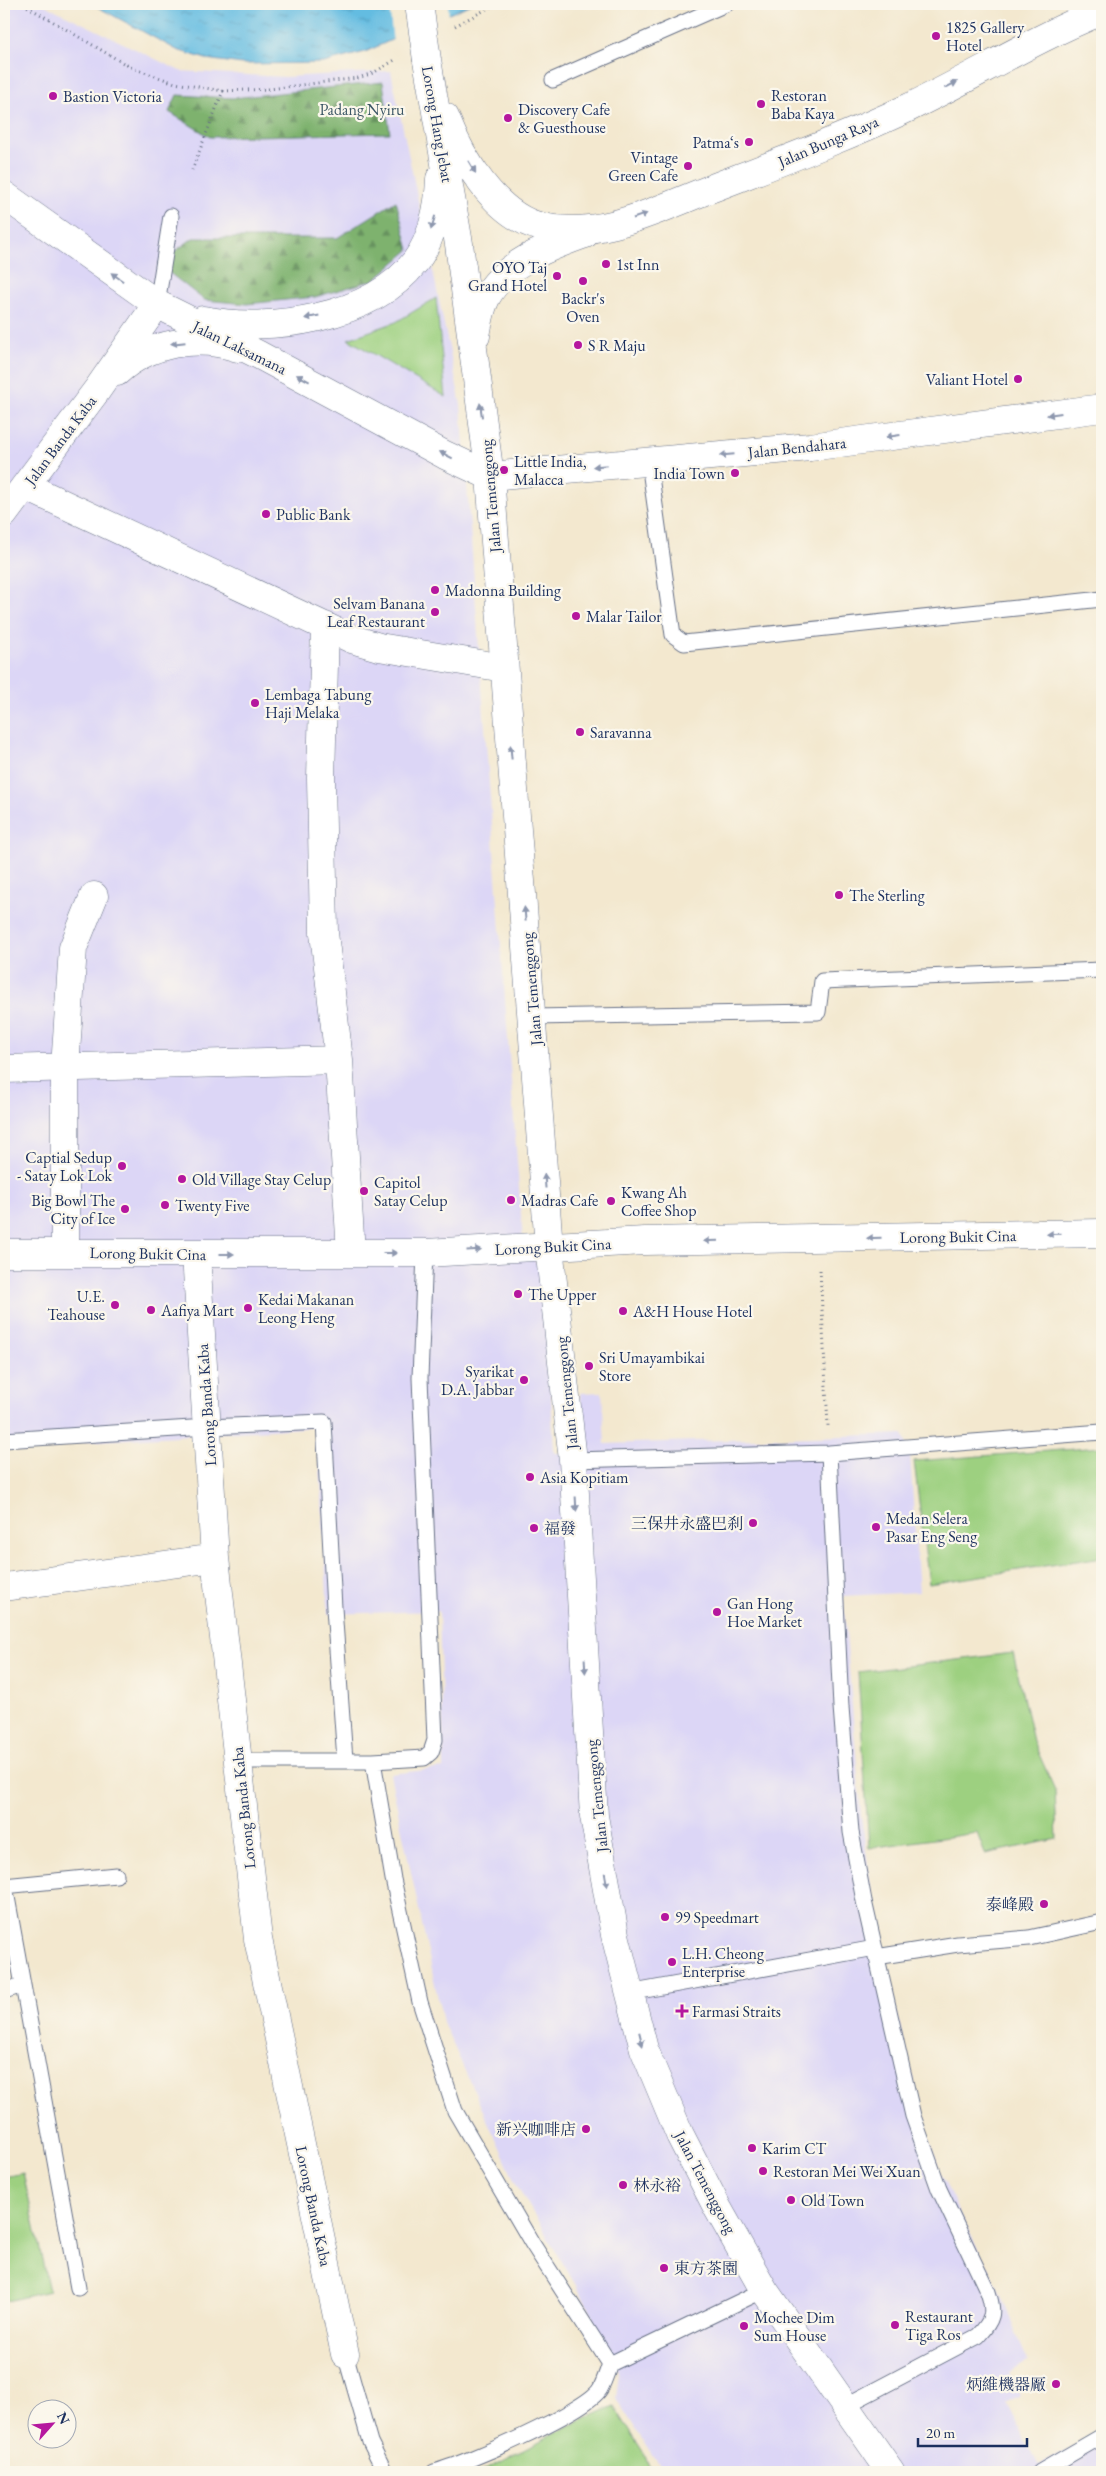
<svg xmlns="http://www.w3.org/2000/svg" width="1106" height="2476" viewBox="0 0 1106 2476" font-family="'EB Garamond','Noto Serif SC',serif">
  <defs>
    <pattern id="forest-firs" width="22" height="20" patternUnits="userSpaceOnUse" patternTransform="scale(1.25)"><rect width="22" height="20" fill="#7eb26e"/><path d="M5 1l3.5 6h-7zM16 11l3.5 6h-7z" fill="#66915e"/></pattern>
    <pattern id="water-ripples" width="26" height="14" patternUnits="userSpaceOnUse" patternTransform="scale(1.25)"><rect width="26" height="14" fill="#64bce1"/><path d="M2 4q2-2 4 0t4 0M15 11q2-2 4 0t4 0" fill="none" stroke="#5299ba"/></pattern>
  </defs>
  <rect width="100%" height="100%" fill="#fbf7ec"/>
  <filter id="ink" filterUnits="userSpaceOnUse"><feTurbulence type="fractalNoise" baseFrequency=".02" numOctaves="2"/><feDisplacementMap in="SourceGraphic" scale="10" xChannelSelector="R" yChannelSelector="G"/><feConvolveMatrix kernelMatrix="1 2 1 2 8 2 1 2 1" color-interpolation-filters="sRGB"/></filter>
  <filter id="wash" filterUnits="userSpaceOnUse"><feTurbulence type="fractalNoise" baseFrequency=".0096" numOctaves="4" result="noise"/><feDisplacementMap in="SourceGraphic" scale="20" xChannelSelector="R" yChannelSelector="G"/><feGaussianBlur stdDeviation="1.12" result="paint"/><feColorMatrix in="noise" values="0 0 0 0 0 0 0 0 0 0 0 0 0 0 0 0 0 1.4 0 .05"/><feComposite in="paint" operator="in"/></filter>
  <g filter="url(#wash)">
    <rect width="100%" height="100%" fill="#f3e8cf"/>
    <path fill="#dcd6f6" d="M 4,4 L 43,4 L 180,71 L 285,77 L 391,71 L 461,405 L 523,1242 L 545,1276 L 554,1453 L 585,1453 L 580,1393 L 602,1392 L 605,1444 L 903,1434 L 910,1455 L 919,1592 L 843,1596 L 861,1815 L 878,1937 L 916,2091 L 938,2167 L 958,2211 L 995,2281 L 1028,2362 L 1009,2372 L 1020,2396 L 1007,2404 L 1038,2465 L 1102,2433 L 1102,2472 L 663,2472 L 616,2398 L 619,2371 L 581,2294 L 516,2184 L 443,2022 L 390,1774 L 444,1768 L 439,1611 L 328,1614 L 318,1427 L 4,1447 Z"/>
    <path fill="#9dd080" stroke="#5c806f" d="M 436,298 L 446,397 L 348,339 L 396,322 Z
      M 1102,1447 L 1102,1557 L 929,1584 L 914,1461 Z
      M 1013,1653 L 1033,1741 L 1055,1790 L 1057,1839 L 985,1854 L 977,1833 L 869,1848 L 858,1672 Z
      M 23,2173 L 49,2291 L 4,2302 L 4,2177 Z
      M 614,2406 L 645,2455 L 651,2472 L 482,2472 L 567,2427 Z"/>
    <path fill="url(#forest-firs)" stroke="#4c7066" d="M 383,82 L 390,133 L 210,137 L 169,112 L 177,95 L 233,98 Z
      M 396,201 L 409,250 L 374,280 L 315,297 L 247,304 L 204,300 L 158,264 L 193,238 L 337,238 Z"/>
    <path fill="url(#water-ripples)" stroke="#4076a0" d="M 92,4 L 471,4 L 365,52 L 323,63 L 242,64 L 206,59 L 177,50 Z"/>
    <path fill="#f3e8cf" d="M 389,4 L 448,4 L 449,18 L 393,43 Z"/>
  </g>
  <g filter="url(#ink)">
    <g fill="none" stroke-linecap="round" stroke-linejoin="round">
      <g stroke="#677086" stroke-width="17">
        <path id="lane" d="M 553,80 L 726,4
          M 157,304 L 171,216
          M 649,462 L 673,635 L 684,643 L 1102,599
          M 533,1017 L 818,1012 L 822,981 L 1102,970
          M 4,1440 L 207,1427 L 324,1422 L 334,1608 L 345,1760
          M 829,1453 L 841,1707 L 851,1832 L 864,1901 L 913,2116 L 939,2189 L 988,2292 C 995,2313 993,2320 978,2336 L 845,2406
          M 573,1460 L 829,1453 L 1102,1432
          M 238,1761 L 373,1761 L 393,1879 L 420,2002 L 455,2111 L 532,2243 L 610,2364
          M 373,1761 L 424,1758 L 431,1752 L 435,1740 L 420,1378 L 425,1253
          M 4,1886 L 116,1875
          M 5,1886 L 78,2288
          M 876,1957 L 958,1944 L 1029,1938 L 1102,1922
          M 4,1991 L 23,1985
          M 629,1993 L 875,1948
          M 345,2354 L 370,2442 L 385,2472
          M 434,2472 C 464,2464 586,2412 600,2389 C 604,2382 607,2372 610,2364 L 764,2290
          M 1040,2472 L 1102,2436"/>
      </g>
      <g stroke="#677086" stroke-width="29">
        <path id="street" d="M 117,372 C 149,343 196,334 238,348
          M 25,486 L 352,639 L 379,647 L 504,668
          M 4,514 L 97,390 L 157,304
          M 325,626 L 321,778 L 324,933 L 339,1060 L 351,1253
          M 4,1069 L 339,1060
          M 65,1252 L 65,1068 L 73,948 L 94,896
          M 4,1253 L 425,1253 L 645,1241 L 1102,1233
          M 196,1254 L 215,1558 L 258,1939 L 345,2354
          M 4,1587 L 215,1558"/>
      </g>
      <g stroke="#677086" stroke-width="29">
        <path id="secondary" d="M 427,60 L 459,244 L 490,476 L 549,1247 L 573,1460 L 594,1816 L 615,1935 L 644,2049 L 680,2135 L 717,2207 L 764,2290 L 891,2472
          M 445,117 C 461,158 496,217 542,227 C 600,240 658,209 710,189 C 777,163 844,138 908,108 C 973,77 1035,38 1102,11
          M 4,195 L 157,304 L 259,355 L 445,455 L 490,476
          M 203,320 C 269,333 371,319 415,262 C 432,241 439,206 440,179
          M 476,336 C 478,324 480,310 486,298 C 505,262 549,247 585,234
          M 490,476 L 810,447 L 1102,408"/>
      </g>
      <path stroke="#677086" stroke-width="3" stroke-dasharray="1 4" stroke-linecap="butt" d="M 23,4 L 130,67 L 175,83 L 223,91 L 192,170
        M 455,26 L 496,4
        M 223,91 L 269,89 L 358,78 L 373,73 L 395,60
        M 820,1270 L 828,1426"/>
      <use href="#lane" stroke="#fff" stroke-width="15"/>
      <use href="#street" stroke="#fff" stroke-width="28"/>
      <use href="#secondary" stroke="#fff" stroke-width="28"/>
      <g stroke="#677086" stroke-width="29" stroke-linecap="butt">
        <path id="secondary-bridge" d="M 419,4 L 427,60"/>
      </g>
      <use href="#secondary-bridge" stroke="#fff" stroke-width="28"/>
    </g>
    <defs><path id="oneway-solid" d="M-6-.8H1V-3.2L6.5 0L1 3.2V.8H-6Z" transform="scale(1.25)"/></defs>
    <g fill="#8d97ae">
      <use href="#oneway-solid" transform="translate(951 85) rotate(-27)"/>
      <use href="#oneway-solid" transform="translate(472 167) rotate(59)"/>
      <use href="#oneway-solid" transform="translate(640 216) rotate(-19)"/>
      <use href="#oneway-solid" transform="translate(433 223) rotate(107)"/>
      <use href="#oneway-solid" transform="translate(117 277) rotate(-145)"/>
      <use href="#oneway-solid" transform="translate(312 317) rotate(169)"/>
      <use href="#oneway-solid" transform="translate(178 343) rotate(174)"/>
      <use href="#oneway-solid" transform="translate(303 378) rotate(-152)"/>
      <use href="#oneway-solid" transform="translate(481 410) rotate(-98)"/>
      <use href="#oneway-solid" transform="translate(1054 414) rotate(172)"/>
      <use href="#oneway-solid" transform="translate(893 436) rotate(172)"/>
      <use href="#oneway-solid" transform="translate(446 455) rotate(-153)"/>
      <use href="#oneway-solid" transform="translate(727 455) rotate(175)"/>
      <use href="#oneway-solid" transform="translate(600 466) rotate(175)"/>
      <use href="#oneway-solid" transform="translate(511 752) rotate(-95)"/>
      <use href="#oneway-solid" transform="translate(525 914) rotate(-95)"/>
      <use href="#oneway-solid" transform="translate(545 1181) rotate(-94)"/>
      <use href="#oneway-solid" transform="translate(1054 1234) rotate(179)"/>
      <use href="#oneway-solid" transform="translate(874 1238) rotate(179)"/>
      <use href="#oneway-solid" transform="translate(711 1241) rotate(179)"/>
      <use href="#oneway-solid" transform="translate(474 1250) rotate(-3)"/>
      <use href="#oneway-solid" transform="translate(390 1253)"/>
      <use href="#oneway-solid" transform="translate(227 1254)"/>
      <use href="#oneway-solid" transform="translate(576 1504) rotate(87)"/>
      <use href="#oneway-solid" transform="translate(585 1666) rotate(87)"/>
      <use href="#oneway-solid" transform="translate(606 1880) rotate(80)"/>
      <use href="#oneway-solid" transform="translate(641 2039) rotate(76)"/>
    </g>
  </g>
  <g fill="#b5179e" stroke="#fbf7ec" stroke-width="2">
    <circle cx="936" cy="36" r="5"/>
    <circle cx="53" cy="96" r="5"/>
    <circle cx="761" cy="104" r="5"/>
    <circle cx="508" cy="118" r="5"/>
    <circle cx="749" cy="142" r="5"/>
    <circle cx="688" cy="166" r="5"/>
    <circle cx="606" cy="264" r="5"/>
    <circle cx="557" cy="276" r="5"/>
    <circle cx="583" cy="281" r="5"/>
    <circle cx="578" cy="345" r="5"/>
    <circle cx="1018" cy="379" r="5"/>
    <circle cx="504" cy="470" r="5"/>
    <circle cx="735" cy="473" r="5"/>
    <circle cx="266" cy="514" r="5"/>
    <circle cx="435" cy="590" r="5"/>
    <circle cx="435" cy="612" r="5"/>
    <circle cx="576" cy="616" r="5"/>
    <circle cx="255" cy="703" r="5"/>
    <circle cx="580" cy="732" r="5"/>
    <circle cx="839" cy="895" r="5"/>
    <circle cx="122" cy="1166" r="5"/>
    <circle cx="182" cy="1179" r="5"/>
    <circle cx="364" cy="1191" r="5"/>
    <circle cx="511" cy="1200" r="5"/>
    <circle cx="611" cy="1201" r="5"/>
    <circle cx="165" cy="1205" r="5"/>
    <circle cx="125" cy="1209" r="5"/>
    <circle cx="518" cy="1294" r="5"/>
    <circle cx="115" cy="1305" r="5"/>
    <circle cx="248" cy="1308" r="5"/>
    <circle cx="151" cy="1310" r="5"/>
    <circle cx="623" cy="1311" r="5"/>
    <circle cx="589" cy="1366" r="5"/>
    <circle cx="524" cy="1380" r="5"/>
    <circle cx="530" cy="1477" r="5"/>
    <circle cx="753" cy="1523" r="5"/>
    <circle cx="876" cy="1527" r="5"/>
    <circle cx="534" cy="1528" r="5"/>
    <circle cx="717" cy="1612" r="5"/>
    <circle cx="1044" cy="1904" r="5"/>
    <circle cx="665" cy="1917" r="5"/>
    <circle cx="672" cy="1962" r="5"/>
    <path d="M679.5 2003.5h5v5h5v5h-5v5h-5v-5h-5v-5h5z"/>
    <circle cx="586" cy="2129" r="5"/>
    <circle cx="752" cy="2148" r="5"/>
    <circle cx="763" cy="2171" r="5"/>
    <circle cx="623" cy="2185" r="5"/>
    <circle cx="791" cy="2200" r="5"/>
    <circle cx="664" cy="2268" r="5"/>
    <circle cx="895" cy="2325" r="5"/>
    <circle cx="744" cy="2326" r="5"/>
    <circle cx="1056" cy="2384" r="5"/>
  </g>
  <g text-anchor="middle" stroke-width="4.5" stroke-linejoin="round" paint-order="stroke">
    <g font-size="16" fill="#1b2f5e" stroke="#fbf7ec" text-anchor="start">
      <text x="946" y="33">1825 Gallery<tspan x="946" dy="18">Hotel</tspan></text>
      <text x="771" y="101">Restoran<tspan x="771" dy="18">Baba Kaya</tspan></text>
      <text x="63" y="102">Bastion Victoria</text>
      <text x="518" y="115">Discovery Cafe<tspan x="518" dy="18">&amp; Guesthouse</tspan></text>
      <text x="739" y="148" text-anchor="end">Patma‘s</text>
      <text x="678" y="163" text-anchor="end">Vintage<tspan x="678" dy="18">Green Cafe</tspan></text>
      <text x="616" y="270">1st Inn</text>
      <text x="547" y="273" text-anchor="end">OYO Taj<tspan x="547" dy="18">Grand Hotel</tspan></text>
      <text x="583" y="304" text-anchor="middle">Backr's<tspan x="583" dy="18">Oven</tspan></text>
      <text x="588" y="351">S R Maju</text>
      <text x="1008" y="385" text-anchor="end">Valiant Hotel</text>
      <text x="514" y="467">Little India,<tspan x="514" dy="18">Malacca</tspan></text>
      <text x="725" y="479" text-anchor="end">India Town</text>
      <text x="276" y="520">Public Bank</text>
      <text x="445" y="596">Madonna Building</text>
      <text x="425" y="609" text-anchor="end">Selvam Banana<tspan x="425" dy="18">Leaf Restaurant</tspan></text>
      <text x="586" y="622">Malar Tailor</text>
      <text x="265" y="700">Lembaga Tabung<tspan x="265" dy="18">Haji Melaka</tspan></text>
      <text x="590" y="738">Saravanna</text>
      <text x="849" y="901">The Sterling</text>
      <text x="112" y="1163" text-anchor="end">Captial Sedup<tspan x="112" dy="18">- Satay Lok Lok</tspan></text>
      <text x="192" y="1185">Old Village Stay Celup</text>
      <text x="374" y="1188">Capitol<tspan x="374" dy="18">Satay Celup</tspan></text>
      <text x="621" y="1198">Kwang Ah<tspan x="621" dy="18">Coffee Shop</tspan></text>
      <text x="115" y="1206" text-anchor="end">Big Bowl The<tspan x="115" dy="18">City of Ice</tspan></text>
      <text x="521" y="1206">Madras Cafe</text>
      <text x="175" y="1211">Twenty Five</text>
      <text x="528" y="1300">The Upper</text>
      <text x="105" y="1302" text-anchor="end">U.E.<tspan x="105" dy="18">Teahouse</tspan></text>
      <text x="258" y="1305">Kedai Makanan<tspan x="258" dy="18">Leong Heng</tspan></text>
      <text x="161" y="1316">Aafiya Mart</text>
      <text x="633" y="1317">A&amp;H House Hotel</text>
      <text x="599" y="1363">Sri Umayambikai<tspan x="599" dy="18">Store</tspan></text>
      <text x="514" y="1377" text-anchor="end">Syarikat<tspan x="514" dy="18">D.A. Jabbar</tspan></text>
      <text x="540" y="1483">Asia Kopitiam</text>
      <text x="886" y="1524">Medan Selera<tspan x="886" dy="18">Pasar Eng Seng</tspan></text>
      <text x="743" y="1529" text-anchor="end">三保井永盛巴刹</text>
      <text x="544" y="1534">福發</text>
      <text x="727" y="1609">Gan Hong<tspan x="727" dy="18">Hoe Market</tspan></text>
      <text x="1034" y="1910" text-anchor="end">泰峰殿</text>
      <text x="675" y="1923">99 Speedmart</text>
      <text x="682" y="1959">L.H. Cheong<tspan x="682" dy="18">Enterprise</tspan></text>
      <text x="692" y="2017">Farmasi Straits</text>
      <text x="576" y="2135" text-anchor="end">新兴咖啡店</text>
      <text x="762" y="2154">Karim CT</text>
      <text x="773" y="2177">Restoran Mei Wei Xuan</text>
      <text x="633" y="2191">林永裕</text>
      <text x="801" y="2206">Old Town</text>
      <text x="674" y="2274">東方茶園</text>
      <text x="905" y="2322">Restaurant<tspan x="905" dy="18">Tiga Ros</tspan></text>
      <text x="754" y="2323">Mochee Dim<tspan x="754" dy="18">Sum House</tspan></text>
      <text x="1046" y="2390" text-anchor="end">炳維機器厰</text>
    </g>
    <g font-size="16" fill="#3c5766" stroke="#fbf7ec">
      <text x="362" y="115">Padang Nyiru</text>
    </g>
    <g font-size="16" fill="#1b2f5e" stroke="#fbf7ec">
      <text transform="translate(438 124) rotate(80)" y="6">Lorong Hang Jebat</text>
      <text transform="translate(828 141) rotate(-23)" y="6">Jalan Bunga Raya</text>
      <text transform="translate(240 347) rotate(26)" y="6">Jalan Laksamana</text>
      <text transform="translate(60 440) rotate(-53)" y="6">Jalan Banda Kaba</text>
      <text transform="translate(797 447) rotate(-6)" y="6">Jalan Bendahara</text>
      <text transform="translate(490 496) rotate(-95)" y="6">Jalan Temenggong</text>
      <text transform="translate(531 989) rotate(-95)" y="6">Jalan Temenggong</text>
      <text transform="translate(958 1236) rotate(-1)" y="6">Lorong Bukit Cina</text>
      <text transform="translate(553 1246) rotate(-3)" y="6">Lorong Bukit Cina</text>
      <text transform="translate(148 1253) rotate(1)" y="6">Lorong Bukit Cina</text>
      <text transform="translate(566 1393) rotate(-96)" y="6">Jalan Temenggong</text>
      <text transform="translate(206 1405) rotate(-94)" y="6">Lorong Banda Kaba</text>
      <text transform="translate(596 1796) rotate(-96)" y="6">Jalan Temenggong</text>
      <text transform="translate(243 1808) rotate(-96)" y="6">Lorong Banda Kaba</text>
      <text transform="translate(706 2182) rotate(62)" y="6">Jalan Temenggong</text>
      <text transform="translate(314 2206) rotate(78)" y="6">Lorong Banda Kaba</text>
    </g>
  </g>
  <rect width="1106" height="2476" fill="none" stroke="#fbf7ec" stroke-width="20"/>
  <g transform="translate(52 2424) rotate(63)"><circle r="24" fill="#fbf7ec" stroke="#a1a7b3"/>
  <path d="M0-4L9 19L0 12L-9 19Z" fill="#b5179e"/>
  <text y="-8" font-size="14" font-weight="bold" text-anchor="middle" fill="#1b2f5e">N</text>
  </g>
  <path d="M918 2438v8h109v-8" fill="none" stroke="#1b2f5e" stroke-width="2.5"/>
  <text x="926" y="2438" font-size="15" fill="#1b2f5e" stroke="#fbf7ec" stroke-width="4" paint-order="stroke">20 m</text>
</svg>
